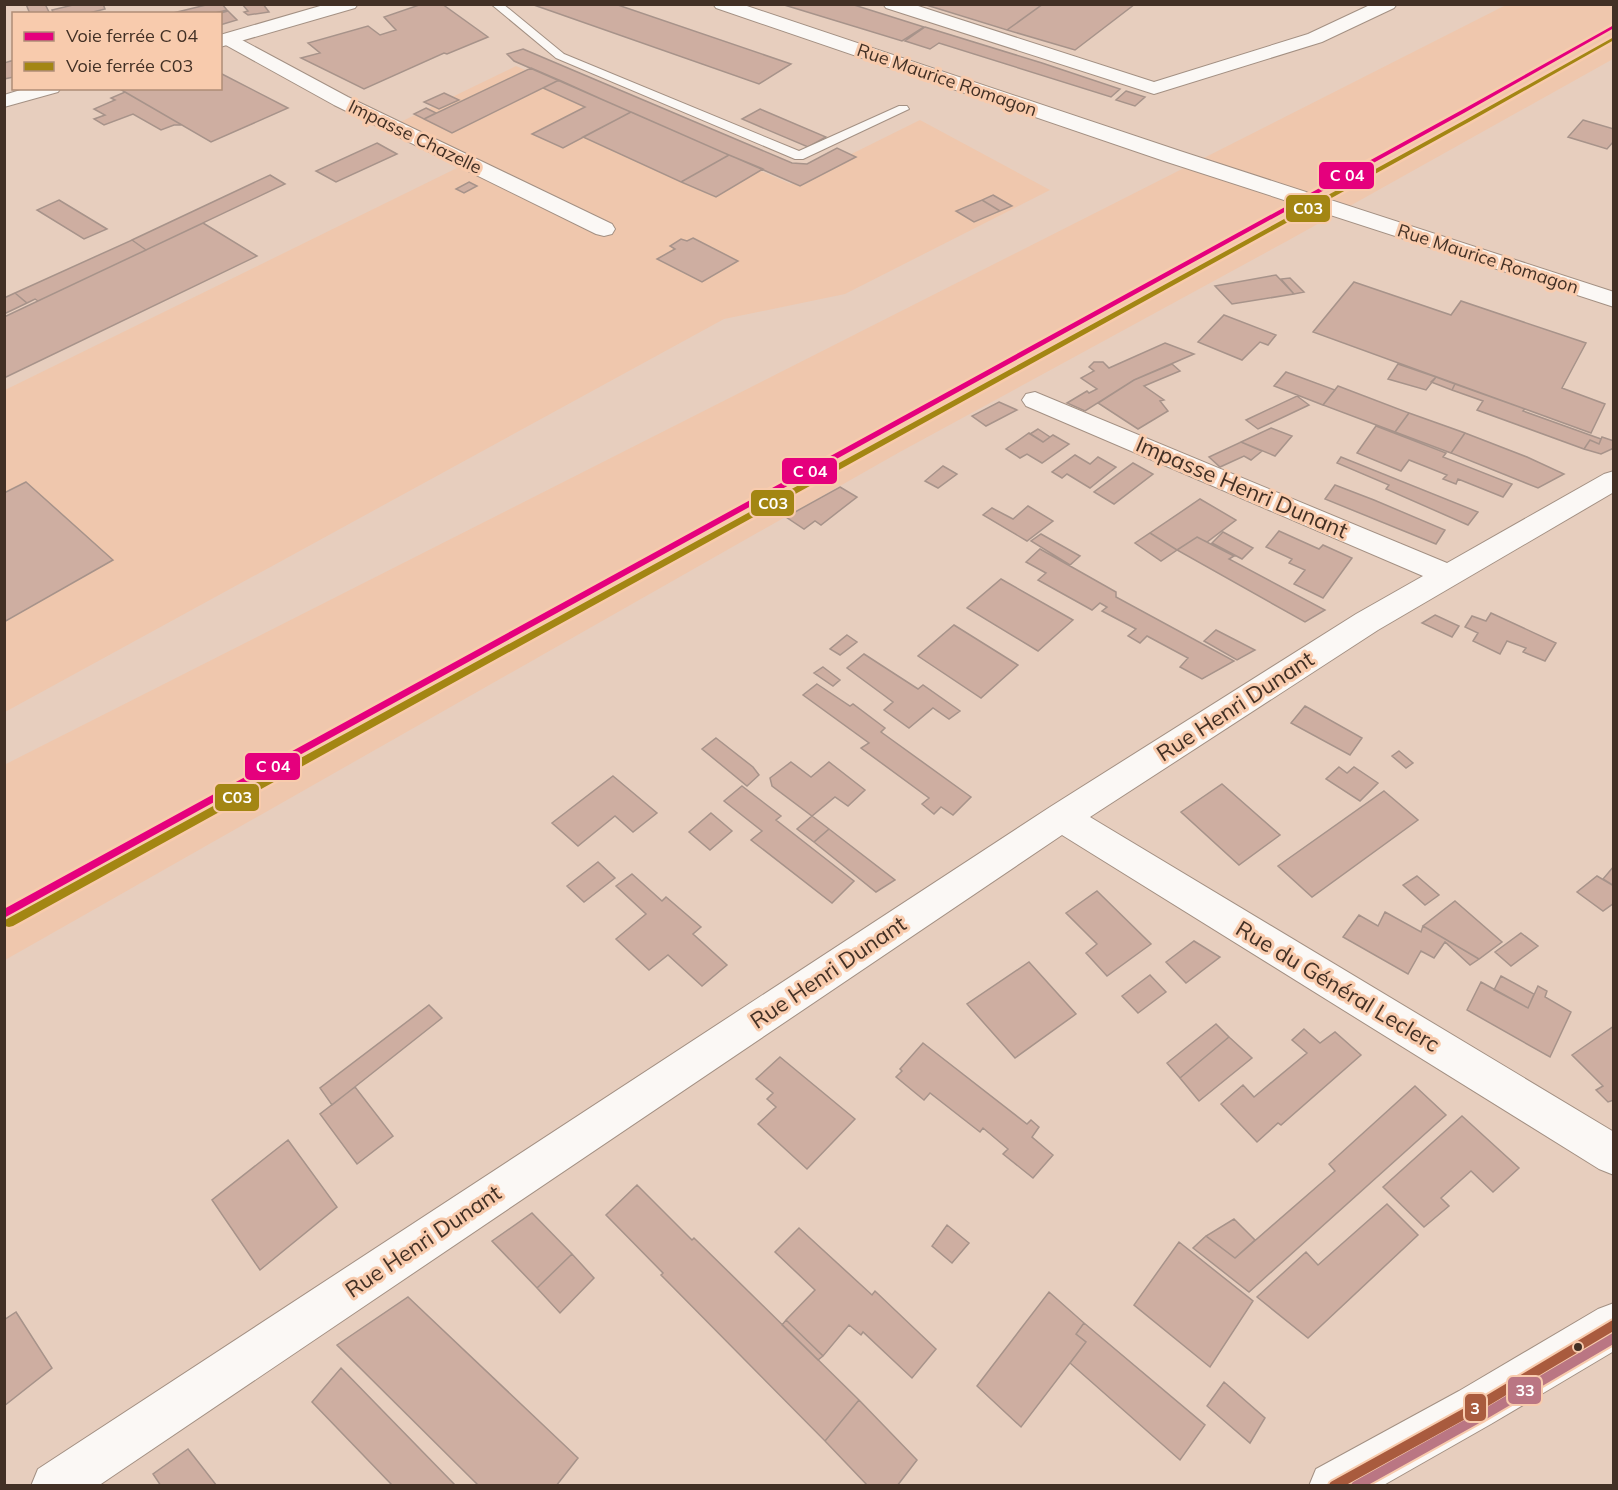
<svg xmlns="http://www.w3.org/2000/svg" width="1618" height="1490" viewBox="0 0 1618 1490" font-family="Mulish,sans-serif">
  <rect width="100%" height="100%" fill="#e7cebe"/>
  <path fill="#efc7ad" d="M 1506,5 L 1613,5 L 1613,59 L 1289,240 L 898,453 L 5,960 L 4,765 Z
    M 516,66 L 791,184 L 920,120 L 1050,190 L 845,294 L 724,319 L 5,712 L 5,390 L 457,168 L 388,128 Z"/>
  <path fill="#ceaea1" stroke="#a7938a" stroke-width="1.5" d="M 26,4 L 45,4 L 50,14 L 30,14 Z
    M 77,4 L 103,4 L 105,9 L 85,14 L 54,14 L 52,10 Z
    M 210,4 L 222,4 L 227,10 L 211,14 L 173,13 Z
    M 242,4 L 263,4 L 269,12 L 248,15 L 244,12 L 248,11 Z
    M 422,4 L 442,4 L 488,37 L 447,54 L 444,53 L 364,89 L 301,58 L 320,53 L 308,43 L 368,26 L 380,35 L 396,30 L 384,17 Z
    M 531,4 L 615,4 L 791,64 L 759,84 Z
    M 781,4 L 851,4 L 924,27 L 902,41 Z
    M 923,4 L 1043,4 L 1007,30 Z
    M 1043,4 L 1135,4 L 1075,50 L 1007,30 Z
    M 228,11 L 237,20 L 220,25 L 220,14 L 217,14 Z
    M 925,27 L 1042,63 L 1120,89 L 1111,97 L 939,43 L 930,49 L 905,41 Z
    M 523,49 L 792,163 L 807,164 L 837,148 L 856,157 L 800,186 L 514,61 L 507,54 Z
    M 14,60 L 14,77 L 4,79 L 4,63 Z
    M 531,68 L 559,80 L 452,133 L 424,119 Z
    M 220,73 L 288,108 L 211,142 L 118,88 L 220,88 Z
    M 559,80 L 601,99 L 631,112 L 563,148 L 532,134 L 585,107 L 543,88 Z
    M 1126,91 L 1145,97 L 1135,106 L 1116,100 Z
    M 125,92 L 182,125 L 174,125 L 161,130 L 133,114 L 104,125 L 94,119 L 105,115 L 94,109 L 115,100 L 111,98 Z
    M 444,93 L 459,100 L 439,109 L 424,102 Z
    M 426,108 L 436,113 L 424,119 L 414,114 Z
    M 760,109 L 826,137 L 808,147 L 742,119 Z
    M 631,112 L 729,155 L 681,182 L 583,137 Z
    M 1583,120 L 1614,129 L 1614,141 L 1607,149 L 1568,137 Z
    M 377,143 L 397,154 L 336,182 L 316,171 Z
    M 729,155 L 763,169 L 716,197 L 681,182 Z
    M 270,175 L 285,184 L 146,250 L 132,240 Z
    M 469,182 L 477,186 L 464,193 L 456,189 Z
    M 993,195 L 1012,206 L 1000,211 L 982,200 Z
    M 59,200 L 107,229 L 84,239 L 37,210 Z
    M 982,200 L 1000,211 L 974,222 L 956,211 Z
    M 203,223 L 257,256 L 4,378 L 4,317 Z
    M 693,238 L 738,261 L 702,282 L 657,259 L 675,249 L 670,246 L 681,239 L 687,241 Z
    M 132,240 L 146,250 L 38,301 L 35,299 L 27,303 L 15,293 Z
    M 1276,275 L 1294,294 L 1232,304 L 1215,286 Z
    M 1290,278 L 1304,292 L 1294,294 L 1281,279 Z
    M 1354,282 L 1451,315 L 1461,301 L 1586,343 L 1562,388 L 1605,404 L 1591,433 L 1313,332 Z
    M 15,293 L 27,303 L 4,314 L 4,298 Z
    M 1224,315 L 1276,335 L 1268,345 L 1260,342 L 1242,360 L 1198,342 Z
    M 1165,343 L 1194,354 L 1134,380 L 1085,411 L 1067,403 L 1087,391 L 1089,393 L 1097,389 L 1081,378 L 1094,371 L 1089,367 L 1094,362 L 1103,362 L 1109,368 Z
    M 1172,364 L 1180,371 L 1144,386 L 1164,400 L 1160,401 L 1168,411 L 1138,429 L 1098,403 L 1134,380 Z
    M 1398,364 L 1436,377 L 1426,390 L 1388,379 Z
    M 1286,372 L 1335,390 L 1323,405 L 1274,386 Z
    M 1436,377 L 1455,384 L 1452,390 L 1431,382 Z
    M 1455,384 L 1525,409 L 1523,411 L 1601,439 L 1599,444 L 1590,440 L 1584,449 L 1477,410 L 1483,401 L 1452,390 Z
    M 1338,386 L 1409,413 L 1395,432 L 1323,405 Z
    M 1297,396 L 1309,405 L 1258,429 L 1246,420 Z
    M 999,402 L 1017,410 L 986,426 L 972,416 Z
    M 1409,413 L 1465,433 L 1451,453 L 1395,432 Z
    M 1376,426 L 1446,453 L 1443,457 L 1512,484 L 1503,497 L 1458,479 L 1456,484 L 1443,479 L 1447,475 L 1409,460 L 1401,471 L 1357,453 Z
    M 1271,428 L 1292,436 L 1275,456 L 1241,442 Z
    M 1038,429 L 1050,437 L 1043,442 L 1030,434 Z
    M 1029,433 L 1043,442 L 1053,435 L 1069,444 L 1042,463 L 1027,454 L 1020,458 L 1006,449 Z
    M 1465,433 L 1527,457 L 1564,474 L 1538,488 L 1451,453 Z
    M 1602,437 L 1614,441 L 1614,448 L 1601,454 L 1584,449 L 1590,440 L 1599,444 Z
    M 1241,442 L 1262,451 L 1251,460 L 1244,456 L 1220,467 L 1209,457 Z
    M 1075,455 L 1090,464 L 1098,457 L 1116,467 L 1090,488 L 1067,474 L 1062,478 L 1052,472 Z
    M 1341,457 L 1478,512 L 1468,525 L 1386,489 L 1389,485 L 1337,463 Z
    M 1133,463 L 1153,474 L 1114,504 L 1094,492 Z
    M 943,466 L 957,474 L 938,488 L 925,481 Z
    M 26,482 L 113,560 L 4,622 L 4,493 Z
    M 1335,485 L 1374,500 L 1445,530 L 1436,544 L 1325,499 Z
    M 840,487 L 857,497 L 821,525 L 815,521 L 804,529 L 786,517 Z
    M 1200,499 L 1236,520 L 1207,542 L 1197,537 L 1177,550 L 1150,533 Z
    M 1028,506 L 1053,521 L 1027,541 L 983,515 L 992,508 L 1013,519 Z
    M 1279,531 L 1319,549 L 1323,545 L 1352,558 L 1323,598 L 1294,584 L 1305,570 L 1289,563 L 1292,559 L 1266,547 Z
    M 1223,532 L 1253,548 L 1242,559 L 1212,543 Z
    M 1150,533 L 1177,550 L 1161,561 L 1135,543 Z
    M 1041,534 L 1080,556 L 1070,565 L 1031,541 Z
    M 1197,537 L 1234,556 L 1229,559 L 1325,610 L 1305,622 L 1177,550 Z
    M 1040,549 L 1116,592 L 1116,597 L 1234,661 L 1202,679 L 1180,667 L 1188,658 L 1147,636 L 1140,643 L 1128,636 L 1136,629 L 1102,611 L 1107,607 L 1100,603 L 1092,610 L 1038,580 L 1046,573 L 1026,562 Z
    M 1001,579 L 1073,620 L 1038,651 L 967,608 Z
    M 1491,613 L 1556,643 L 1545,661 L 1523,652 L 1526,648 L 1507,641 L 1500,654 L 1473,641 L 1478,633 L 1465,627 L 1472,616 L 1486,621 Z
    M 1435,615 L 1459,626 L 1452,637 L 1422,623 Z
    M 954,625 L 1018,665 L 981,698 L 918,656 Z
    M 1216,630 L 1255,650 L 1237,660 L 1204,641 Z
    M 847,635 L 857,642 L 840,655 L 830,649 Z
    M 864,654 L 918,689 L 923,685 L 960,711 L 949,719 L 933,708 L 909,728 L 884,710 L 893,702 L 847,668 Z
    M 823,667 L 840,680 L 833,686 L 814,673 Z
    M 817,684 L 850,706 L 853,704 L 885,728 L 881,732 L 971,797 L 953,815 L 941,807 L 934,814 L 922,804 L 929,798 L 861,748 L 869,743 L 803,695 Z
    M 1305,706 L 1362,738 L 1350,755 L 1291,723 Z
    M 716,738 L 753,767 L 759,775 L 747,786 L 702,749 Z
    M 1399,751 L 1413,763 L 1406,768 L 1392,756 Z
    M 791,762 L 811,777 L 829,762 L 865,790 L 848,806 L 835,797 L 812,816 L 772,786 L 770,778 Z
    M 1339,767 L 1347,773 L 1354,767 L 1378,783 L 1360,801 L 1326,779 Z
    M 613,776 L 657,813 L 633,832 L 615,816 L 578,846 L 552,823 Z
    M 1222,784 L 1280,835 L 1239,865 L 1181,812 Z
    M 742,786 L 781,816 L 776,820 L 854,881 L 832,903 L 751,840 L 762,831 L 724,801 Z
    M 1384,791 L 1418,820 L 1312,897 L 1278,866 Z
    M 711,813 L 732,831 L 710,850 L 689,832 Z
    M 812,816 L 829,829 L 814,842 L 797,829 Z
    M 829,829 L 895,880 L 876,892 L 814,842 Z
    M 598,862 L 615,878 L 584,902 L 567,886 Z
    M 1614,866 L 1614,886 L 1603,879 Z
    M 632,874 L 662,901 L 666,897 L 701,927 L 693,934 L 727,965 L 702,986 L 668,955 L 649,970 L 616,939 L 646,914 L 616,886 Z
    M 1417,876 L 1439,895 L 1425,905 L 1403,885 Z
    M 1597,876 L 1614,886 L 1614,903 L 1603,911 L 1577,892 Z
    M 1097,891 L 1151,944 L 1107,976 L 1086,953 L 1097,944 L 1066,913 Z
    M 1455,901 L 1502,942 L 1479,959 L 1423,926 Z
    M 1385,912 L 1421,932 L 1423,926 L 1479,959 L 1470,965 L 1445,942 L 1434,958 L 1421,951 L 1408,974 L 1343,937 L 1359,915 L 1378,926 Z
    M 1521,933 L 1538,946 L 1511,966 L 1495,952 Z
    M 1194,941 L 1220,957 L 1186,983 L 1166,962 Z
    M 1029,962 L 1076,1014 L 1015,1058 L 967,1004 Z
    M 1150,975 L 1166,992 L 1138,1013 L 1122,996 Z
    M 1501,976 L 1534,994 L 1528,1008 L 1494,990 Z
    M 1481,982 L 1528,1008 L 1538,986 L 1547,991 L 1545,997 L 1571,1012 L 1550,1057 L 1467,1010 Z
    M 429,1005 L 442,1018 L 332,1105 L 320,1088 Z
    M 1216,1024 L 1229,1037 L 1180,1078 L 1167,1063 Z
    M 1614,1026 L 1614,1100 L 1608,1102 L 1596,1090 L 1603,1086 L 1572,1055 Z
    M 1304,1029 L 1320,1043 L 1335,1032 L 1361,1055 L 1281,1125 L 1278,1123 L 1257,1142 L 1221,1104 L 1243,1085 L 1254,1097 L 1307,1053 L 1292,1040 Z
    M 1229,1037 L 1252,1058 L 1199,1101 L 1180,1078 Z
    M 923,1043 L 1027,1124 L 1031,1120 L 1039,1127 L 1032,1137 L 1053,1155 L 1033,1178 L 1003,1154 L 1008,1149 L 983,1128 L 980,1132 L 930,1093 L 924,1100 L 896,1077 L 902,1071 L 900,1069 Z
    M 780,1057 L 855,1119 L 807,1169 L 758,1124 L 776,1107 L 767,1099 L 773,1093 L 756,1079 Z
    M 1415,1086 L 1446,1115 L 1249,1292 L 1193,1248 L 1206,1236 L 1235,1258 L 1335,1171 L 1329,1164 Z
    M 355,1087 L 393,1136 L 357,1164 L 320,1114 Z
    M 1462,1116 L 1519,1168 L 1493,1192 L 1471,1171 L 1441,1198 L 1449,1206 L 1424,1227 L 1383,1187 Z
    M 288,1140 L 337,1207 L 260,1270 L 212,1200 Z
    M 637,1185 L 692,1240 L 694,1238 L 859,1400 L 825,1441 L 661,1275 L 663,1273 L 606,1215 Z
    M 1387,1204 L 1418,1235 L 1308,1338 L 1257,1297 L 1306,1252 L 1318,1265 Z
    M 532,1213 L 572,1254 L 537,1288 L 492,1241 Z
    M 1234,1219 L 1255,1240 L 1235,1258 L 1206,1236 Z
    M 947,1225 L 969,1243 L 952,1263 L 932,1246 Z
    M 799,1228 L 872,1295 L 875,1291 L 936,1349 L 912,1378 L 863,1332 L 861,1335 L 849,1325 L 823,1356 L 786,1320 L 815,1290 L 775,1252 Z
    M 1179,1242 L 1253,1301 L 1210,1367 L 1134,1305 Z
    M 572,1254 L 594,1278 L 560,1313 L 537,1288 Z
    M 1049,1292 L 1084,1323 L 1076,1334 L 1086,1342 L 1021,1427 L 977,1386 Z
    M 408,1297 L 578,1458 L 556,1486 L 479,1486 L 337,1345 Z
    M 16,1312 L 52,1368 L 4,1406 L 4,1320 Z
    M 786,1320 L 823,1356 L 818,1360 L 782,1325 Z
    M 1084,1323 L 1205,1425 L 1180,1460 L 1070,1363 L 1086,1342 L 1076,1334 Z
    M 341,1368 L 456,1486 L 389,1486 L 391,1484 L 312,1402 Z
    M 1224,1382 L 1265,1418 L 1250,1443 L 1207,1406 Z
    M 859,1400 L 917,1460 L 897,1486 L 868,1486 L 825,1441 Z
    M 188,1449 L 217,1486 L 161,1486 L 153,1474 Z"/>
  <g fill="none" stroke-linecap="round" stroke-linejoin="round">
    <g stroke="#a39083" stroke-width="2">
      <path id="lane" d="M 491,4 L 503,4 L 564,54 L 799,151 L 899,106 L 907,106 L 909,109 L 803,159 L 795,159 L 556,58 Z"/>
    </g>
    <g stroke="#a39083" stroke-width="2">
      <path id="street" d="M 883,4 L 912,4 L 1154,82 L 1308,34 L 1372,4 L 1397,4 L 1394,8 L 1322,42 L 1154,94 L 886,8 Z
        M 229,33 L 348,97 L 612,224 L 615,229 L 612,234 L 604,236 L 596,234 L 334,105 L 222,43 L 220,40 L 222,35 Z
        M 1035,392 L 1447,563 L 1604,474 L 1614,471 L 1614,492 L 1378,630 L 1090,817 L 1614,1132 L 1614,1175 L 1599,1169 L 1062,835 L 98,1486 L 31,1486 L 38,1469 L 1050,807 L 1356,614 L 1423,576 L 1026,406 L 1022,400 L 1026,394 Z"/>
    </g>
    <g stroke="#a39083" stroke-width="2">
      <path id="secondary" d="M 327,4 L 358,4 L 355,8 L 220,47 L 220,35 Z
        M 713,4 L 741,4 L 1180,151 L 1614,292 L 1614,307 L 1164,161 L 716,8 Z
        M 27,88 L 61,88 L 58,92 L 4,107 L 4,95 Z
        M 1614,1303 L 1614,1351 L 1491,1424 L 1382,1486 L 1309,1486 L 1316,1469 L 1459,1391 L 1598,1309 Z"/>
    </g>
    <use href="#lane" fill="#fbf8f5" fill-rule="evenodd"/>
    <use href="#street" fill="#fbf8f5" fill-rule="evenodd"/>
    <use href="#secondary" fill="#fbf8f5" fill-rule="evenodd"/>
    <g stroke="#f8cbad" stroke-width="14">
      <path id="bus-1" d="M 1334,1486 L 1475,1408 L 1614,1325"/>
    </g>
    <g stroke="#f8cbad" stroke-width="14">
      <path id="bus-2" d="M 1356,1486 L 1480,1417 L 1614,1338"/>
    </g>
    <use href="#bus-1" stroke="#a95b3e" stroke-width="10"/>
    <use href="#bus-2" stroke="#ba7683" stroke-width="10"/>
    <g stroke="#f8cbad" stroke-width="5">
      <path id="rail-1" d="M 1614,25 L 1614,28 L 1464,113 L 4,918 L 4,909 L 1460,111 Z"/>
    </g>
    <g stroke="#f8cbad" stroke-width="5">
      <path id="rail-2" d="M 1614,37 L 1614,40 L 1469,122 L 13,926 L 9,927 L 5,926 L 5,920 L 1465,120 Z"/>
    </g>
    <use href="#rail-1" fill="#e5007d" fill-rule="evenodd"/>
    <use href="#rail-2" fill="#a38613" fill-rule="evenodd"/>
  </g>
  <circle fill="#423025" stroke="#f8cbad" stroke-width="2" cx="1578" cy="1347" r="5"/>
  <g text-anchor="middle" stroke-width="6" stroke-linejoin="round" paint-order="stroke">
    <g font-size="18" fill="#423025" stroke="#f8cbad">
      <text transform="translate(947 80) rotate(19)" y="6">Rue Maurice Romagon</text>
      <text transform="translate(415 137) rotate(26)" y="6">Impasse Chazelle</text>
      <text transform="translate(1488 259) rotate(18)" y="6">Rue Maurice Romagon</text>
    </g>
    <g font-size="22" fill="#423025" stroke="#f8cbad">
      <text transform="translate(1242 487) rotate(23)" y="8">Impasse Henri Dunant</text>
      <text transform="translate(1235 706) rotate(-33)" y="8">Rue Henri Dunant</text>
      <text transform="translate(828 972) rotate(-34)" y="8">Rue Henri Dunant</text>
      <text transform="translate(1338 986) rotate(31)" y="8">Rue du Général Leclerc</text>
      <text transform="translate(423 1241) rotate(-34)" y="8">Rue Henri Dunant</text>
    </g>
  </g>
  <g stroke="#f8cbad" stroke-width="2">
    <rect x="1318" y="161" width="57" height="29" rx="6" fill="#e5007d"/>
    <rect x="1285" y="194" width="46" height="29" rx="6" fill="#a38613"/>
    <rect x="781" y="457" width="57" height="28" rx="6" fill="#e5007d"/>
    <rect x="750" y="489" width="45" height="28" rx="6" fill="#a38613"/>
    <rect x="244" y="752" width="57" height="29" rx="6" fill="#e5007d"/>
    <rect x="214" y="783" width="46" height="29" rx="6" fill="#a38613"/>
    <rect x="1507" y="1376" width="35" height="29" rx="6" fill="#ba7683"/>
    <rect x="1464" y="1393" width="23" height="29" rx="6" fill="#a95b3e"/>
  </g>
  <g font-size="16" text-anchor="middle" font-weight="bold" fill="#fff">
    <text x="1347" y="181">C 04</text>
    <text x="1308" y="214">C03</text>
    <text x="810" y="477">C 04</text>
    <text x="773" y="509">C03</text>
    <text x="273" y="772">C 04</text>
    <text x="237" y="803">C03</text>
    <text x="1525" y="1396">33</text>
    <text x="1475" y="1414">3</text>
  </g>
  <rect width="1618" height="1490" fill="none" stroke="#423025" stroke-width="12"/>
  <rect x="12" y="12" width="210" height="78" fill="#f8cbad" stroke="#af8d77" stroke-width="1.5"/>
  <rect x="24" y="32" width="30" height="9" fill="#e5007d" stroke="#af8d77" stroke-width="1.5"/>
  <text x="66" y="42" font-size="18" fill="#423025">Voie ferrée C 04</text>
  <rect x="24" y="62" width="30" height="9" fill="#a38613" stroke="#af8d77" stroke-width="1.5"/>
  <text x="66" y="72" font-size="18" fill="#423025">Voie ferrée C03</text>
</svg>
